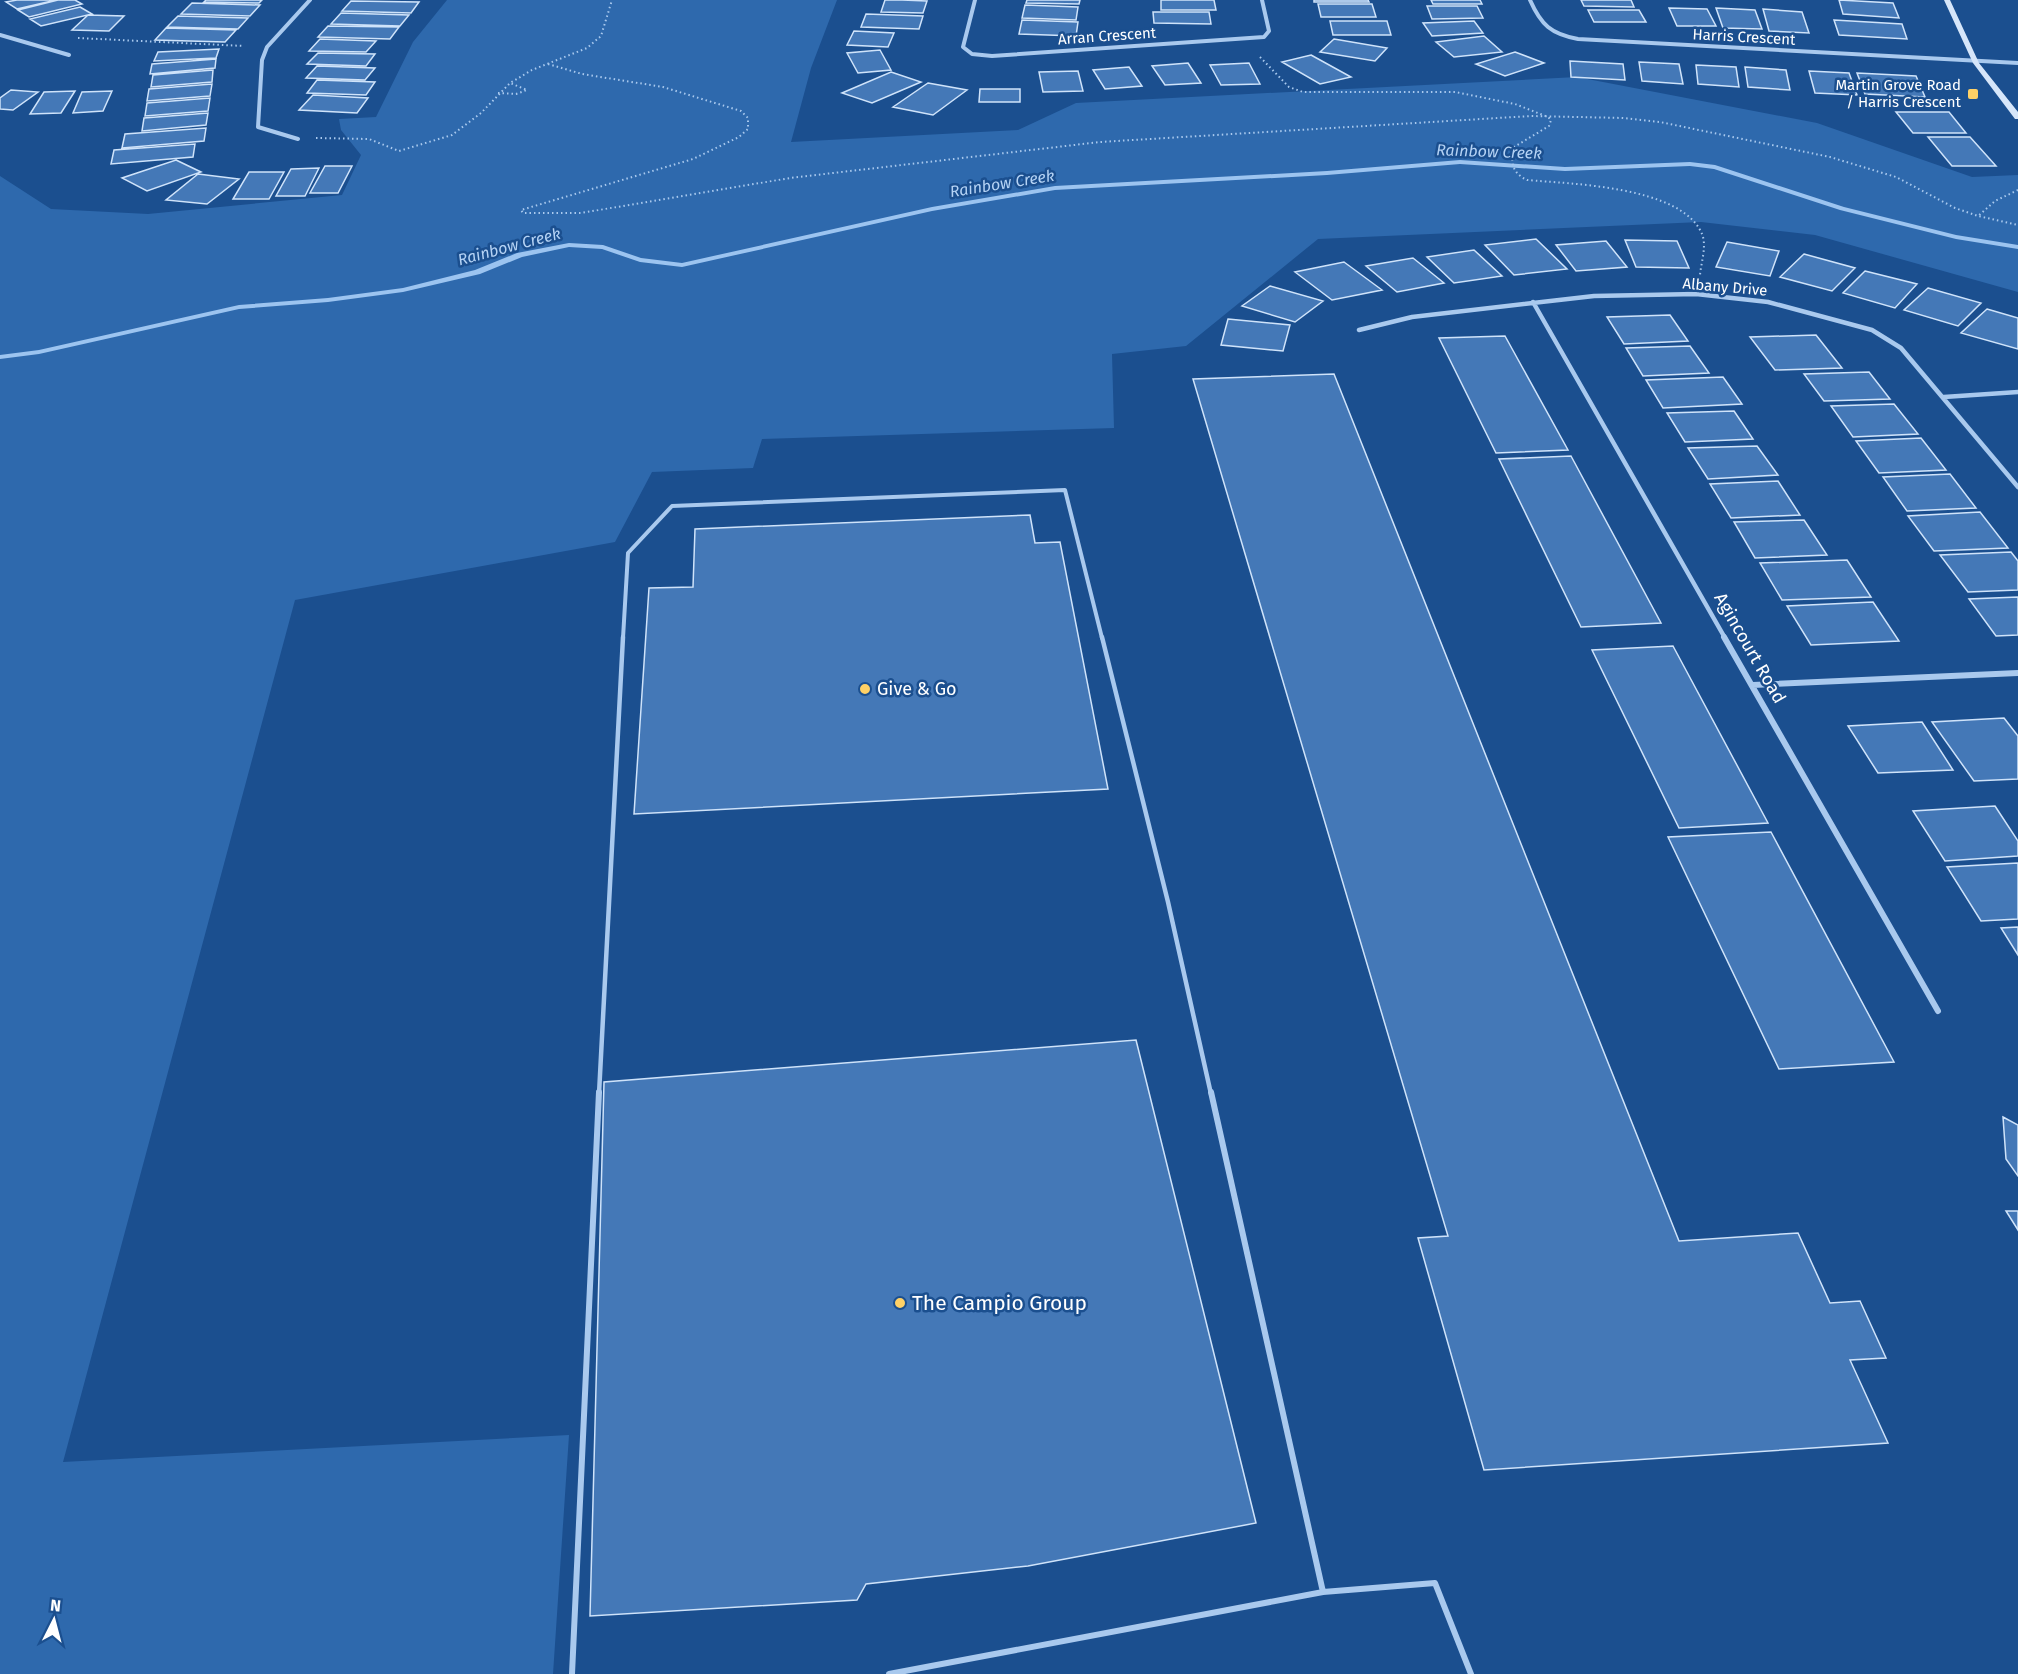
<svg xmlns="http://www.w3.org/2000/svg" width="2018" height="1674" viewBox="0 0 2018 1674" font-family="'Fira Sans',sans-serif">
  <rect width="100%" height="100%" fill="#1b4f8f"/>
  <path fill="#2e69ad" d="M 447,0 L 837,0 L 811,68 L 791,142 L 1018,130 L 1076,103 L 1577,77 L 1817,123 L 1972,177 L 2018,175 L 2018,292 L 1815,235 L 1701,222 L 1318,239 L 1186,346 L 1112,354 L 1114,428 L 762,439 L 753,468 L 652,472 L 615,542 L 295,600 L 63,1462 L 569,1435 L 553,1674 L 0,1674 L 0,176 L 51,209 L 148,214 L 342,195 L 361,155 L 341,130 L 339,119 L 376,117 L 413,42 Z"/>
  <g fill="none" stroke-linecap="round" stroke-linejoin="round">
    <path fill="#9cc4f0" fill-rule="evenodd" d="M 1460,160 L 1565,167 L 1690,162 L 1715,165 L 1844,207 L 1956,235 L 2018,245 L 2018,249 L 1956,239 L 1840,210 L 1714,169 L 1690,166 L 1565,171 L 1460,164 L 1327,175 L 1055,190 L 932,211 L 682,267 L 640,262 L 602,249 L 569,247 L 522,257 L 480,274 L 403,292 L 328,302 L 239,309 L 39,354 L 0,359 L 0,355 L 39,350 L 239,305 L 328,298 L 403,288 L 475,270 L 517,253 L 569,243 L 603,245 L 641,258 L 682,263 L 932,207 L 1055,186 L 1327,171 Z"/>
  </g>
  <path fill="#4478b7" stroke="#cfe3fa" stroke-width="1.5" d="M 17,0 L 56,0 L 17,9 L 6,2 Z
    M 58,0 L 75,0 L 82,4 L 29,17 L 18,10 Z
    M 206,0 L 262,0 L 259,3 L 204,2 Z
    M 885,0 L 902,0 L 927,1 L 923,13 L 881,12 Z
    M 1027,0 L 1080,0 L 1079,4 L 1026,3 Z
    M 1161,0 L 1214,0 L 1216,10 L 1161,10 Z
    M 1314,0 L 1368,0 L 1369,2 L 1314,2 Z
    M 1431,0 L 1480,0 L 1482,4 L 1433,4 Z
    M 1581,0 L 1631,0 L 1634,7 L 1584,6 Z
    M 1839,0 L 1893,3 L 1899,18 L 1843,14 Z
    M 351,1 L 419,2 L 411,13 L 342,11 Z
    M 192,3 L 260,5 L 250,16 L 181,14 Z
    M 1318,4 L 1372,4 L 1376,17 L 1321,17 Z
    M 1025,5 L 1078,7 L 1076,20 L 1022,18 Z
    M 1427,6 L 1477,6 L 1483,18 L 1432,19 Z
    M 80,7 L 92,14 L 41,26 L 30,19 Z
    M 1669,8 L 1707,9 L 1716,26 L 1677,26 Z
    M 1716,8 L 1755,10 L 1762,29 L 1723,28 Z
    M 1763,9 L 1802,12 L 1809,33 L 1769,31 Z
    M 1588,10 L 1639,10 L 1646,22 L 1594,22 Z
    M 1153,12 L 1209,12 L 1211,24 L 1154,23 Z
    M 341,13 L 409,15 L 400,26 L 331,24 Z
    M 866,14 L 923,16 L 919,29 L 861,27 Z
    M 88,15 L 124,16 L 109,31 L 72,30 Z
    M 178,16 L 248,18 L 238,29 L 167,27 Z
    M 1022,20 L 1078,22 L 1076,36 L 1019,34 Z
    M 1834,20 L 1902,24 L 1907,39 L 1839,35 Z
    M 1330,21 L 1387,21 L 1391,35 L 1333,35 Z
    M 1474,21 L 1483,33 L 1432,36 L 1423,23 Z
    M 328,26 L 399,27 L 390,39 L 318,37 Z
    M 166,28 L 236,30 L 225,42 L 155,40 Z
    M 854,31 L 894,33 L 888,47 L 847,45 Z
    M 1484,36 L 1502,52 L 1454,57 L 1436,42 Z
    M 320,39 L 376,41 L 366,52 L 309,51 Z
    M 1334,39 L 1387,48 L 1375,61 L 1320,52 Z
    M 219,49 L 216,58 L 154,61 L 158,52 Z
    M 880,50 L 891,70 L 858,73 L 847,53 Z
    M 1515,52 L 1544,63 L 1505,76 L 1476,64 Z
    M 318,53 L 375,54 L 366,66 L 307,64 Z
    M 1311,55 L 1351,77 L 1320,84 L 1282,62 Z
    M 216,59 L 215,68 L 150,74 L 152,64 Z
    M 1570,61 L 1623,64 L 1625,80 L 1571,77 Z
    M 1639,62 L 1679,64 L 1683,84 L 1642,81 Z
    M 1188,63 L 1201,83 L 1165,85 L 1152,66 Z
    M 1249,63 L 1260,84 L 1221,85 L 1210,65 Z
    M 1696,65 L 1736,67 L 1739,87 L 1698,84 Z
    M 317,66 L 375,68 L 365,80 L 306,78 Z
    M 1129,67 L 1142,86 L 1105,89 L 1093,70 Z
    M 1745,67 L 1786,70 L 1790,90 L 1748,87 Z
    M 213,70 L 212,82 L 151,87 L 153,75 Z
    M 1078,71 L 1083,91 L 1043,92 L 1039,72 Z
    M 1809,71 L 1849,73 L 1857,95 L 1815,93 Z
    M 891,72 L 921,82 L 872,103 L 842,93 Z
    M 1857,73 L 1916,76 L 1925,97 L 1865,94 Z
    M 317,80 L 375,82 L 366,95 L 307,93 Z
    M 928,83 L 967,90 L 933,115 L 893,107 Z
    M 212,84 L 210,96 L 147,101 L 149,89 Z
    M 980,89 L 1020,89 L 1020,102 L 979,102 Z
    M 11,90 L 38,92 L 13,110 L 0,109 L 0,98 Z
    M 75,91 L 61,113 L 30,114 L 44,92 Z
    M 112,91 L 103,111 L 73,113 L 82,92 Z
    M 313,95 L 368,98 L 357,113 L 299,110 Z
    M 210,98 L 208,111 L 145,116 L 147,103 Z
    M 1896,112 L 1949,112 L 1966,133 L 1913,133 Z
    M 208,113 L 206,125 L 142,131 L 144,118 Z
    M 206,128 L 204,141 L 122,148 L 125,134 Z
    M 1928,137 L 1970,137 L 1996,166 L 1952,166 Z
    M 195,144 L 193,157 L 111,164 L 114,150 Z
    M 176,160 L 201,172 L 147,191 L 122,178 Z
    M 325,166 L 352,166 L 338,193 L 310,193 Z
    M 319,168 L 305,196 L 276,196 L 291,169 Z
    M 249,172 L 284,172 L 269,199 L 233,199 Z
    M 198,174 L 239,179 L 207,204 L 166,200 Z
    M 1536,239 L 1567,269 L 1514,275 L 1485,245 Z
    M 1625,240 L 1677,241 L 1689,268 L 1636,267 Z
    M 1606,241 L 1627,267 L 1576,271 L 1556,245 Z
    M 1727,242 L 1779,251 L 1770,276 L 1716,267 Z
    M 1474,250 L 1502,276 L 1454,283 L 1427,257 Z
    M 1804,254 L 1855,268 L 1832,291 L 1780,277 Z
    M 1413,258 L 1444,283 L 1397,292 L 1366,266 Z
    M 1344,262 L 1382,290 L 1332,300 L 1295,272 Z
    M 1865,271 L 1917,284 L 1895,308 L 1843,293 Z
    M 1270,286 L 1323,301 L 1295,322 L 1242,306 Z
    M 1928,288 L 1981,303 L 1958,326 L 1904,310 Z
    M 1987,309 L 2018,318 L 2018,349 L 1961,333 Z
    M 1670,315 L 1688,341 L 1624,344 L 1607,317 Z
    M 1228,319 L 1290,325 L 1283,351 L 1221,345 Z
    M 1816,335 L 1842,368 L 1775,370 L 1750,337 Z
    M 1505,336 L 1568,450 L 1496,453 L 1439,338 Z
    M 1690,346 L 1709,373 L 1643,376 L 1626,348 Z
    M 1869,372 L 1890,399 L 1824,401 L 1804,374 Z
    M 1334,374 L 1679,1241 L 1798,1233 L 1830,1303 L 1860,1301 L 1886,1358 L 1850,1360 L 1888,1443 L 1484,1470 L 1418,1238 L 1448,1236 L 1193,379 Z
    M 1723,377 L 1742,404 L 1663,408 L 1646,380 Z
    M 1894,404 L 1918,434 L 1853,437 L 1831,406 Z
    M 1734,411 L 1753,439 L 1685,442 L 1667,413 Z
    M 1921,438 L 1946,470 L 1879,473 L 1856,441 Z
    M 1757,446 L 1778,475 L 1708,479 L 1688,448 Z
    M 1571,456 L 1661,623 L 1581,627 L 1499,459 Z
    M 1950,474 L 1976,508 L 1907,511 L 1883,477 Z
    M 1778,481 L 1800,515 L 1731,518 L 1710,484 Z
    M 1980,512 L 2008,548 L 1934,551 L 1908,516 Z
    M 1030,515 L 1035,543 L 1060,542 L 1108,789 L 634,814 L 649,588 L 693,587 L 695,529 Z
    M 1804,520 L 1827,555 L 1755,558 L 1734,522 Z
    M 2011,552 L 2018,561 L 2018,590 L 1968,592 L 1940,555 Z
    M 1847,560 L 1871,597 L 1782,600 L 1760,563 Z
    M 2018,597 L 2018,635 L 1996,636 L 1969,599 Z
    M 1873,602 L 1899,641 L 1811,645 L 1787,606 Z
    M 1673,646 L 1768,823 L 1679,828 L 1592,650 Z
    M 2004,718 L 2018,736 L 2018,779 L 1974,781 L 1932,722 Z
    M 1922,722 L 1953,770 L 1878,773 L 1848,726 Z
    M 1995,806 L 2018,841 L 2018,856 L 1945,861 L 1913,811 Z
    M 1771,832 L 1894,1062 L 1779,1069 L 1668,837 Z
    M 2018,863 L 2018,919 L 1981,921 L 1947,867 Z
    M 2018,927 L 2018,955 L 2001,928 Z
    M 1136,1040 L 1256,1523 L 1028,1566 L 866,1584 L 857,1600 L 590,1616 L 604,1082 Z
    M 2003,1117 L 2018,1125 L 2018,1176 L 2006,1159 Z
    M 2006,1211 L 2018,1211 L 2018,1230 Z"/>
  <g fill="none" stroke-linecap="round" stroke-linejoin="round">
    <path stroke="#a9c9ee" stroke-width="2" stroke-dasharray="1.5 3" stroke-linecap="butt" d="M 78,38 L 244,46
      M 1260,57 L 1289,87 L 1303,92 L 1455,92 L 1515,104 L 1548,117 L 1551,120 L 1549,126 L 1514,147 C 1510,162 1512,173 1527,180 C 1571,184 1682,186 1702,234 C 1707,246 1701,263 1700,275
      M 548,64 L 582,74 L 663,87 L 741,111 L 748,118 L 748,129 L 739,137 L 693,159 L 521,210 L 523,213 L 581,213 L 790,178 L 1100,142 L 1531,116 L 1623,118 L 1660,122 L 1830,157 L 1896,177 L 1955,208 L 1978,216
      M 498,93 L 516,94 L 527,90 L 510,83
      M 316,138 L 369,139 L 399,151 L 452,135 L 481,113 L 510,83 L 532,70 L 587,48 L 601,36 L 612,0
      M 2018,190 L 1995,201 L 1978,216 L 2018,225"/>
    <path stroke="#a9c9ee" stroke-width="4" d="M 623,638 L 628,553 L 672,506 L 1065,490 L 1102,638"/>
    <path stroke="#a9c9ee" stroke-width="4.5" d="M 1102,637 L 1168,902 L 1211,1094
      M 599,1094 L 623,637"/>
    <path stroke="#a9c9ee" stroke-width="6" d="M 1211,1092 L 1323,1592
      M 572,1674 L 599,1092
      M 889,1674 L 1323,1592 L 1435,1583 L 1471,1674"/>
    <path stroke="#a9c9ee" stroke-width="4" d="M 975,0 L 963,47 L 972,54 L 992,56 L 1264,37 L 1269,31 L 1262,0
      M 1530,0 C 1541,25 1551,34 1578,39 L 2018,63
      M 0,35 L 69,55
      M 298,139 L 258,127 L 262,60 L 267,47 L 310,0"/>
    <path stroke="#a9c9ee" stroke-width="4.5" d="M 1533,302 L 1725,638
      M 1359,330 L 1412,317 L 1594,296 L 1696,294 L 1768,302 L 1872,330 L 1901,348 L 2018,487
      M 1944,397 L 2018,392"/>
    <path stroke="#a9c9ee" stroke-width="6" d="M 1724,637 L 1938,1011
      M 1753,685 L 2018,673"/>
    <path fill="#d6e6fa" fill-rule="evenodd" d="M 1944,0 L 1950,0 L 1979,63 L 2018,112 L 2018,119 L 2015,119 L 1973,63 Z"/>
  </g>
  <g fill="#ffd166" stroke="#1b4f8f" stroke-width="2">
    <rect x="1967" y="88" width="12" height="12" rx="3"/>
    <circle cx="865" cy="689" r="6"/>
    <circle cx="900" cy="1303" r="6"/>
  </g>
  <g text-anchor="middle" stroke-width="5" stroke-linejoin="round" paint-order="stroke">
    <g font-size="15" fill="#fff" stroke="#1b4f8f">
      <text transform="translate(1107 36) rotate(-4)" y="5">Arran Crescent</text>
      <text transform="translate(1744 37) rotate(3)" y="5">Harris Crescent</text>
      <text transform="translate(1725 287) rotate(5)" y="5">Albany Drive</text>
    </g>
    <g font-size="15" fill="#fff" stroke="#1b4f8f" text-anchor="end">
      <text x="1961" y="90">Martin Grove Road<tspan x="1961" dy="17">/ Harris Crescent</tspan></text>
    </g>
    <g font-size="16" font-style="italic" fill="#b5d3f5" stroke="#1b4f8f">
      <text transform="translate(1489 151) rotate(2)" y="6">Rainbow Creek</text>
      <text transform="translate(1002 183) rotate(-9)" y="6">Rainbow Creek</text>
      <text transform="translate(509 246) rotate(-15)" y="6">Rainbow Creek</text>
    </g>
    <g font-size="18" fill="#fff" stroke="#1b4f8f">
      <text transform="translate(1750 648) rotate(60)" y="6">Agincourt Road</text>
    </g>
    <g font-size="18" fill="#fff" stroke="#1b4f8f" text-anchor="start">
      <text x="877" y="695">Give &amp; Go</text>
    </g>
    <g font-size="21" fill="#fff" stroke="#1b4f8f" text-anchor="start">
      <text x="912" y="1310">The Campio Group</text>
    </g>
  </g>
  <g transform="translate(54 1620) rotate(6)" stroke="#1b4f8f" stroke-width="4.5" paint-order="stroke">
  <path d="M0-4.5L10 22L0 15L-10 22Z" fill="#ffffff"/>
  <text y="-9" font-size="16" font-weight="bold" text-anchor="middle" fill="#ffffff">N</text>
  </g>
</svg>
